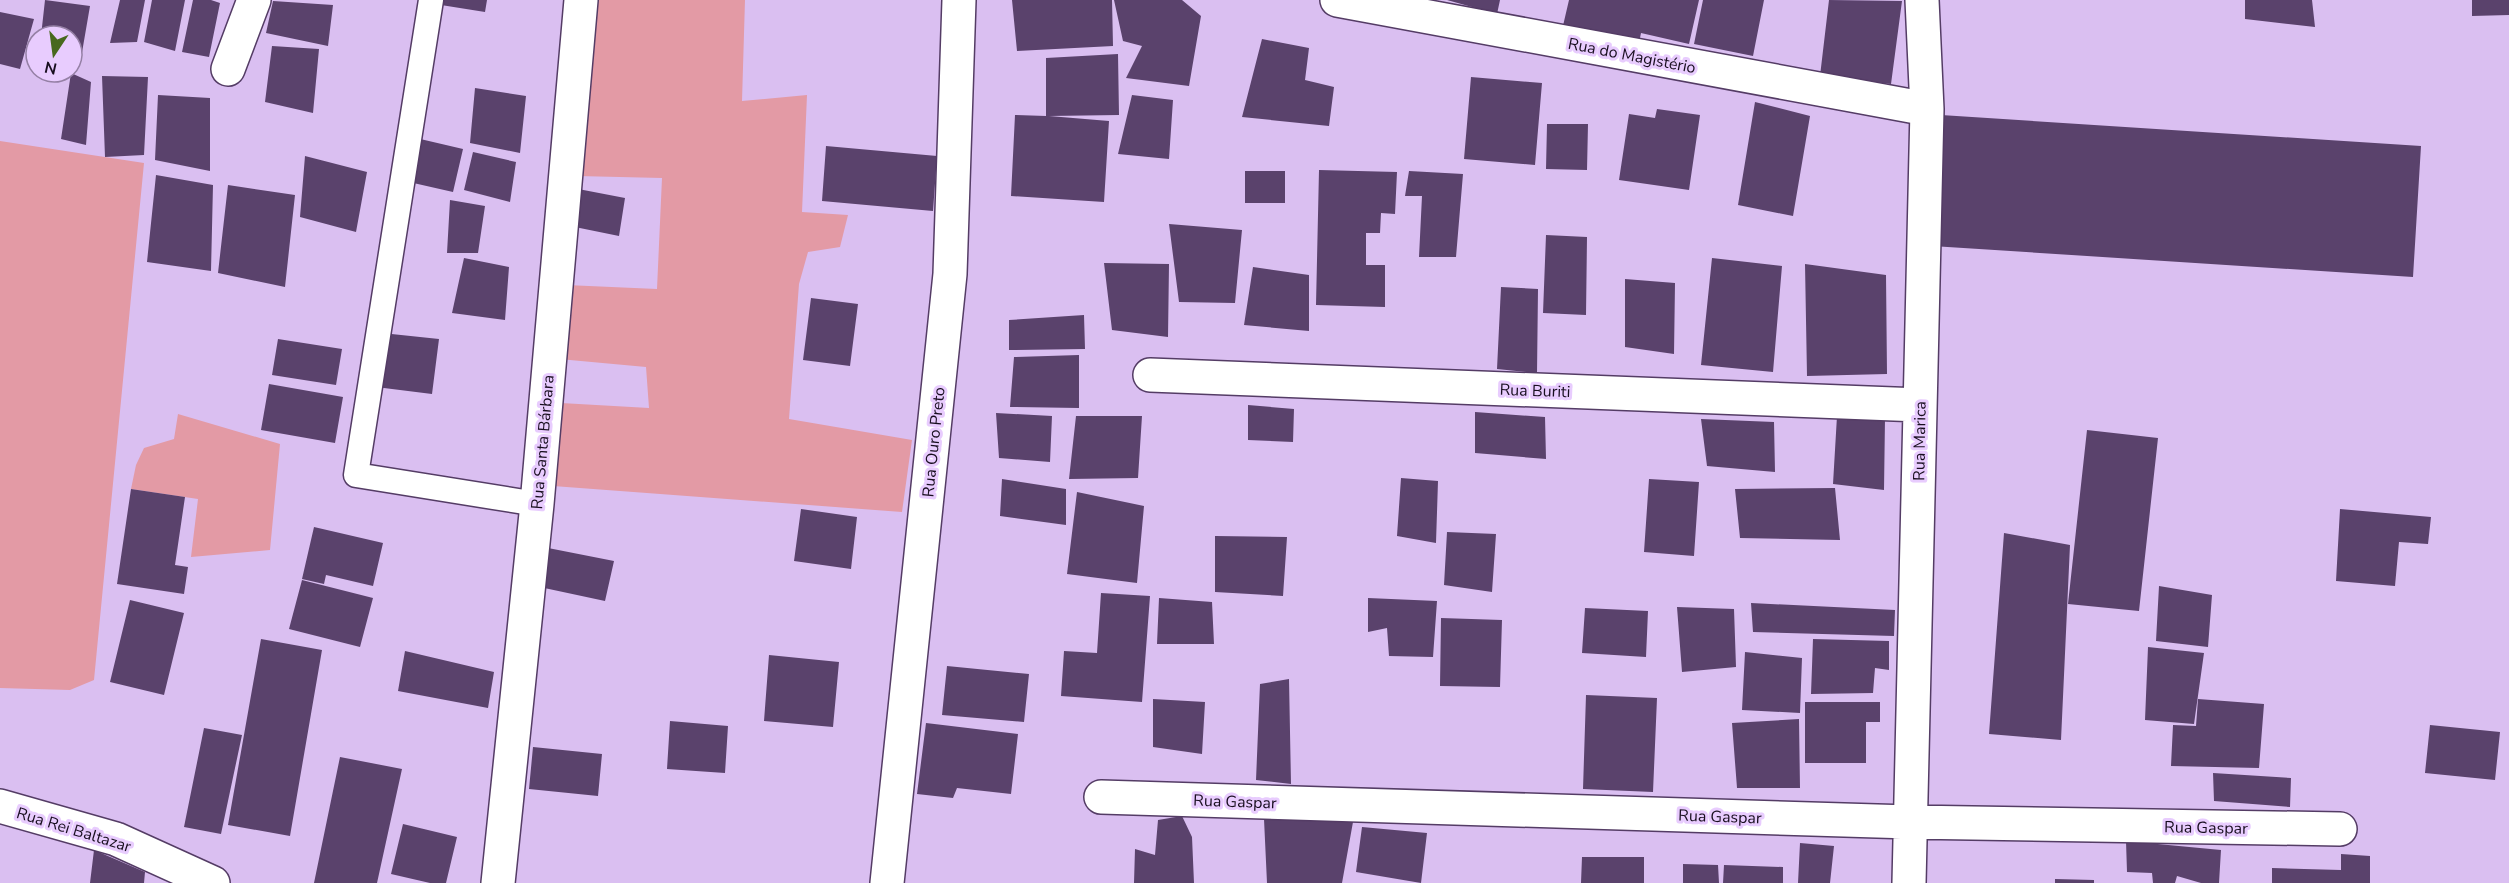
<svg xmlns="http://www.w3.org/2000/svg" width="2509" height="883" viewBox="0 0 2509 883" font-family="'Nunito Sans',sans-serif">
  <rect width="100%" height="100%" fill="#dabff1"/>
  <path fill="#e39aa5" d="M 593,0 L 745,0 L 742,101 L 807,95 L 802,212 L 848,215 L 840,247 L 808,252 L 799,284 L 789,419 L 912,440 L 902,512 L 553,486 L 561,403 L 649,408 L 646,367 L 559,359 L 566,285 L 657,289 L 662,178 L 577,176 Z
    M 0,141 L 144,163 L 94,680 L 70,690 L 0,688 Z
    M 178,414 L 280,444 L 270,550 L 191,557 L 198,499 L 131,489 L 136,465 L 144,448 L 174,439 Z"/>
  <path fill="#5a426c" d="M 45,0 L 90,6 L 80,64 L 72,61 L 72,36 L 41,36 Z
    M 120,0 L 145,0 L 137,42 L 110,43 Z
    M 152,0 L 185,0 L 175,51 L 144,42 Z
    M 193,0 L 211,0 L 220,3 L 209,57 L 182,52 Z
    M 442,0 L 487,0 L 485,12 L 441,5 Z
    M 1012,0 L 1112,0 L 1113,46 L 1017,51 Z
    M 1114,0 L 1182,0 L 1201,16 L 1189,86 L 1126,78 L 1142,46 L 1123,41 Z
    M 1447,0 L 1500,0 L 1497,14 Z
    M 1569,0 L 1699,0 L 1689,44 L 1641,33 L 1638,48 L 1562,30 Z
    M 1703,0 L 1764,0 L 1753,56 L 1694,44 Z
    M 1829,0 L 1902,1 L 1891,84 L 1820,76 Z
    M 2245,0 L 2312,0 L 2315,27 L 2245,19 Z
    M 2472,0 L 2509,0 L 2509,15 L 2472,16 Z
    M 273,1 L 333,5 L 328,46 L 266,33 Z
    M 0,12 L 34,19 L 20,69 L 0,64 Z
    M 1262,39 L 1309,48 L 1305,80 L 1334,87 L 1329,126 L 1242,117 Z
    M 272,46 L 319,49 L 313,113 L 265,102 Z
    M 1118,54 L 1119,115 L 1049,116 L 1109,121 L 1104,202 L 1011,196 L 1015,115 L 1046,116 L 1046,58 Z
    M 71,73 L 91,82 L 86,145 L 61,139 Z
    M 102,76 L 148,77 L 144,155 L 105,157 Z
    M 1471,77 L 1542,83 L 1535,165 L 1464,159 Z
    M 475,88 L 526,96 L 520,153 L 470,143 Z
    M 158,95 L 210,98 L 210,171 L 155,160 Z
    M 1132,95 L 1173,100 L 1169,159 L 1118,154 Z
    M 1755,102 L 1810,116 L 1793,216 L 1738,205 Z
    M 1657,109 L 1700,115 L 1689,190 L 1619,180 L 1629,114 L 1655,118 Z
    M 1941,115 L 2421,146 L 2413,277 L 1932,246 Z
    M 1547,124 L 1588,124 L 1587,170 L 1546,169 Z
    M 416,138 L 463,149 L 453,192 L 409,182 Z
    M 826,146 L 937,156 L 933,211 L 822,201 Z
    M 473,152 L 516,162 L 510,202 L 464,190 Z
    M 305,156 L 367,172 L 356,232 L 300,217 Z
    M 1319,170 L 1397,172 L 1395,214 L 1381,213 L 1380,233 L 1366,233 L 1366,265 L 1385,265 L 1385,307 L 1316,305 Z
    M 1245,171 L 1285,171 L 1285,203 L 1245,203 Z
    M 1409,171 L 1463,174 L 1456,257 L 1419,257 L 1422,196 L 1405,196 Z
    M 156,175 L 213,185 L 211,271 L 147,262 Z
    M 228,185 L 295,195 L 285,287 L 218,273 Z
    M 573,188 L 625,198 L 619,236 L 570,226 Z
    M 450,200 L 485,206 L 478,253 L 447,253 Z
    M 1169,224 L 1242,230 L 1235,303 L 1179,302 Z
    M 1546,235 L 1587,237 L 1586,315 L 1543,313 Z
    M 464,258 L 509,267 L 505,320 L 452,313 Z
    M 1712,258 L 1782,266 L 1773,372 L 1701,365 Z
    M 1104,263 L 1169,264 L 1168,337 L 1112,330 Z
    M 1805,264 L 1886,275 L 1887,374 L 1807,376 Z
    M 1253,267 L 1309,275 L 1309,331 L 1244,325 Z
    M 1625,279 L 1675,283 L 1674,354 L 1625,347 Z
    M 1501,287 L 1538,289 L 1537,373 L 1497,369 Z
    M 811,298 L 858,304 L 850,366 L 803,360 Z
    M 1084,315 L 1085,349 L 1009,350 L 1009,320 Z
    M 382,333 L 439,339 L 432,394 L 376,387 Z
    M 278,339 L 342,349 L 336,385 L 272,375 Z
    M 1079,355 L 1079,408 L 1010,407 L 1014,357 Z
    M 269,384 L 343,397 L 335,443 L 261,430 Z
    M 1248,405 L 1294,409 L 1293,442 L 1248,440 Z
    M 1475,412 L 1545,417 L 1546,459 L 1475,453 Z
    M 996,413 L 1052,416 L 1050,462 L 999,458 Z
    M 1076,416 L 1142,416 L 1138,478 L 1069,479 Z
    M 1837,416 L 1885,418 L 1884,490 L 1833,484 Z
    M 1701,419 L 1774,422 L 1775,472 L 1707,466 Z
    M 2087,430 L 2158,438 L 2139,611 L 2068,604 Z
    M 1401,478 L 1438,481 L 1436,543 L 1397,536 Z
    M 1002,479 L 1066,489 L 1066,525 L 1000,516 Z
    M 1649,479 L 1699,482 L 1694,556 L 1644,552 Z
    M 1835,488 L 1840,540 L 1740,538 L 1735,489 Z
    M 131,489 L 185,497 L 175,565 L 188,567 L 184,594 L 117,584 Z
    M 1077,492 L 1144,506 L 1137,583 L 1067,574 Z
    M 801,509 L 857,517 L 851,569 L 794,561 Z
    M 2340,509 L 2431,517 L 2428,544 L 2399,542 L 2395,586 L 2336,581 Z
    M 314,527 L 383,543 L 373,586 L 326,575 L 324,584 L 302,579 Z
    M 1447,532 L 1496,534 L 1492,592 L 1444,585 Z
    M 2004,533 L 2070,545 L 2061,740 L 1989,734 Z
    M 1215,536 L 1287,537 L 1283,596 L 1215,592 Z
    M 543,547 L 614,561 L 605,601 L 535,586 Z
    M 302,580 L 373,598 L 360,647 L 289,629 Z
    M 2159,586 L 2212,595 L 2208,647 L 2156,641 Z
    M 1101,593 L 1150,596 L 1142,702 L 1061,696 L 1064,651 L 1097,653 Z
    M 1159,598 L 1212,602 L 1214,644 L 1157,644 Z
    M 1368,598 L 1437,601 L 1433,657 L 1389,656 L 1387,628 L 1368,632 Z
    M 130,600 L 184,613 L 164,695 L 110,682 Z
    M 1751,603 L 1895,610 L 1894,636 L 1753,632 Z
    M 1677,607 L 1734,609 L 1736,667 L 1682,672 Z
    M 1585,608 L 1648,611 L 1646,657 L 1582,653 Z
    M 1441,618 L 1502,620 L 1500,687 L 1440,686 Z
    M 261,639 L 322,650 L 290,836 L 228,825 Z
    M 1813,639 L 1889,641 L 1889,670 L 1875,668 L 1873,693 L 1811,694 Z
    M 2148,647 L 2204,653 L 2194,724 L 2145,720 Z
    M 405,651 L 494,672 L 488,708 L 398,691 Z
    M 1745,652 L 1802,658 L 1800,713 L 1742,710 Z
    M 769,655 L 839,662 L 833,727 L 764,721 Z
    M 947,666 L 1029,674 L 1024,722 L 942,715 Z
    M 1289,679 L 1291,784 L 1256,780 L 1260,684 Z
    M 1586,695 L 1657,698 L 1653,792 L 1583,789 Z
    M 1153,699 L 1205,702 L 1202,754 L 1153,747 Z
    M 2198,699 L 2264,704 L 2259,768 L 2171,766 L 2173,725 L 2196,726 Z
    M 1805,702 L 1880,702 L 1880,722 L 1866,722 L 1866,763 L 1805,763 Z
    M 1799,719 L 1800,788 L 1737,788 L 1732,723 Z
    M 670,721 L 728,726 L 725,773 L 667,769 Z
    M 926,723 L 1018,734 L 1011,794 L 957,788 L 953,798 L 917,794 Z
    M 2430,725 L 2500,732 L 2495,780 L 2425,773 Z
    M 204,728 L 242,735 L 221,834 L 184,827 Z
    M 533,747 L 602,754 L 598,796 L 529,789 Z
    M 340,757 L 402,769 L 377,883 L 314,883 Z
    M 2213,773 L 2291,778 L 2290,807 L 2214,801 Z
    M 1182,816 L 1192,837 L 1194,883 L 1134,883 L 1135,849 L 1155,855 L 1158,820 Z
    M 1264,819 L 1353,822 L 1342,883 L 1267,883 Z
    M 403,824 L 457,837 L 446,883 L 430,883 L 391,874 Z
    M 1362,827 L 1427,833 L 1421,883 L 1356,872 Z
    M 2126,841 L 2221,850 L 2219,883 L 2201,883 L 2177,876 L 2175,883 L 2153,883 L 2152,873 L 2127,872 Z
    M 1800,843 L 1834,846 L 1830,883 L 1798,883 Z
    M 94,850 L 145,872 L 144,883 L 90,883 Z
    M 2341,854 L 2370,856 L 2370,883 L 2272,883 L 2272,868 L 2341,870 Z
    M 1582,857 L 1644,857 L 1644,883 L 1581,883 Z
    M 1683,864 L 1718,865 L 1719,883 L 1683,883 Z
    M 1724,865 L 1783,867 L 1783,883 L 1723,883 Z
    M 2055,879 L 2094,880 L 2094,883 L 2055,883 Z"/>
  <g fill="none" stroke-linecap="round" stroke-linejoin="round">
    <g stroke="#543c65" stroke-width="27">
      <path id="service" d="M 431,0 L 356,475 L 537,504"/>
    </g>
    <g stroke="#543c65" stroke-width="36">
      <path id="minor" d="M 1337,0 L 1927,109
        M 228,69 L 254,0
        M 1150,375 L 1920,405
        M 1101,797 L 1910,822 L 2340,829
        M 0,806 L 116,839 L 213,883
        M 498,883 L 537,504 L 581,0
        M 887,883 L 950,274 L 959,0
        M 1909,883 L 1927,109 L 1922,0"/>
    </g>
    <use href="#service" stroke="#fff" stroke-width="24"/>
    <use href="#minor" stroke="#fff" stroke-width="33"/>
  </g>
  <g text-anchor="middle" stroke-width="6" stroke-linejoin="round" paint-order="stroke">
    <g font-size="16" fill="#180e1f" stroke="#e8ccfe">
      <text transform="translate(1632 55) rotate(11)" y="6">Rua do Magistério</text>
      <text transform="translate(1535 390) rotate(2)" y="6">Rua Buriti</text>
      <text transform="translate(1919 441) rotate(-89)" y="6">Rua Marica</text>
      <text transform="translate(542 442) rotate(-85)" y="6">Rua Santa Bárbara</text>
      <text transform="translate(933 442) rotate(-84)" y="6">Rua Ouro Preto</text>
      <text transform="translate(1235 801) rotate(2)" y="6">Rua Gaspar</text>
      <text transform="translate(1720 816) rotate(2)" y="6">Rua Gaspar</text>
      <text transform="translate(2206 827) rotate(1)" y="6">Rua Gaspar</text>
      <text transform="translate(74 829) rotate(17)" y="6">Rua Rei Baltazar</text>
    </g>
  </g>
  <g transform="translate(54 54) rotate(193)"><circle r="28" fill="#e8ccfe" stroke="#9580a5" stroke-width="1.5"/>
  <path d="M0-4.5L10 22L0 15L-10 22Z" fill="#48681e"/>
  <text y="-9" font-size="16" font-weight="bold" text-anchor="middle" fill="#180e1f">N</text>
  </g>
</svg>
